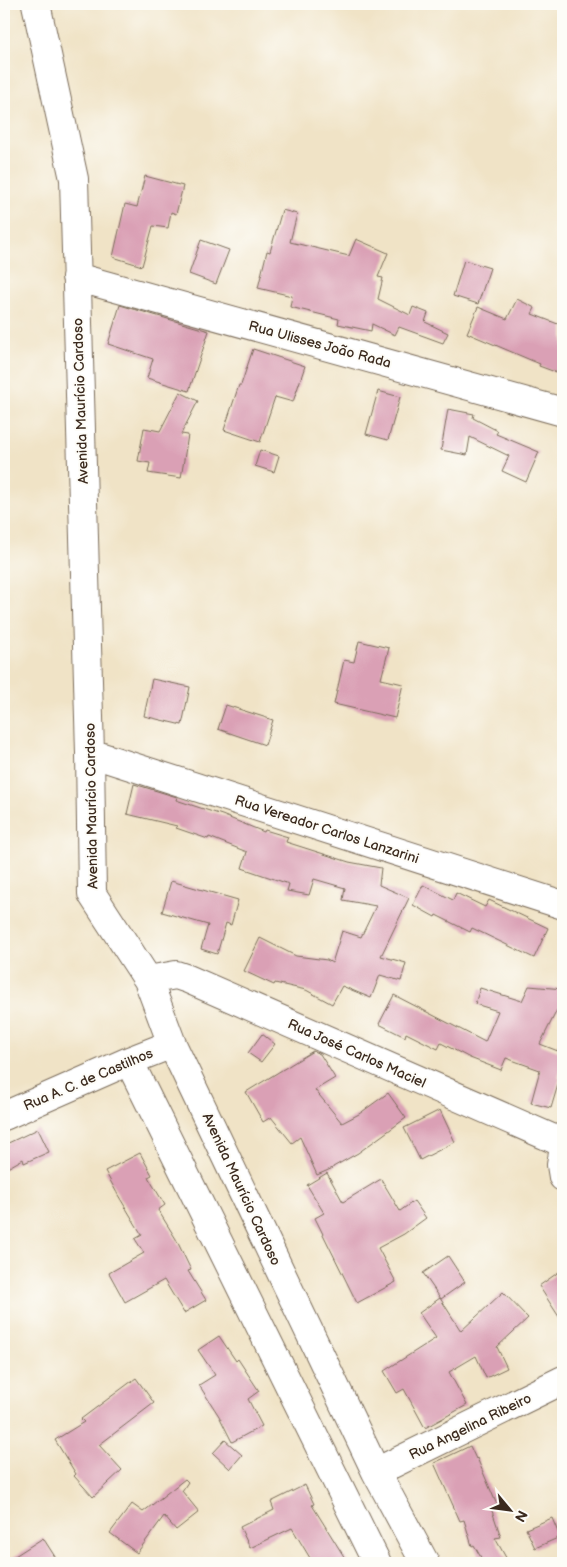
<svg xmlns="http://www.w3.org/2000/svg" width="567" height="1567" viewBox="0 0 567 1567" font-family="'Balsamiq Sans',sans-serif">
  <rect width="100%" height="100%" fill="#fdfcf7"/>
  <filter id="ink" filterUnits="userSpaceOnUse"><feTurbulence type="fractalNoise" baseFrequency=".02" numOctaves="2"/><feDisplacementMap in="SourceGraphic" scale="10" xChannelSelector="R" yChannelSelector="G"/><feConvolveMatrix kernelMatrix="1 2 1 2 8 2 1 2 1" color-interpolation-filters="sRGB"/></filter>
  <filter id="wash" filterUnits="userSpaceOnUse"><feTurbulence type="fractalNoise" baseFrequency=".0096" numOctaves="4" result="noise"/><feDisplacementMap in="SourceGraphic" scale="20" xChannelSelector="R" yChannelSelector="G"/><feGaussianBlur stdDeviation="1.12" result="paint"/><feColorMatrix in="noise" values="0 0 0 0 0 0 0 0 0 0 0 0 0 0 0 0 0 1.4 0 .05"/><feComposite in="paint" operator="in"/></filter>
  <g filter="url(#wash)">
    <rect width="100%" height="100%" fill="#f0e3c6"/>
    <g id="blocks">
      <path fill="#daa0b5" d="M 145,176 L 183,186 L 176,214 L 171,212 L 168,228 L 153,226 L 142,266 L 113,257 L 125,204 L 137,207 Z
        M 282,210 L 297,214 L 290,242 L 349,256 L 356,239 L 388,253 L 378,277 L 383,278 L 378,299 L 410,315 L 413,307 L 428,313 L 425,322 L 448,333 L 443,343 L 399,327 L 395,335 L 372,324 L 371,331 L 338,324 L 339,319 L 290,307 L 292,296 L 258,288 L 267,251 L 270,252 Z
        M 201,240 L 229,250 L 216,284 L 189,274 Z
        M 464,260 L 490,268 L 478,304 L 453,296 Z
        M 517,299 L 535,308 L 532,314 L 563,326 L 563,360 L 558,373 L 539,366 L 540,364 L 467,333 L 478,307 L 507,319 Z
        M 120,305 L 209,331 L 189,391 L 147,378 L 153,359 L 108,344 Z
        M 253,349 L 305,366 L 293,402 L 275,397 L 260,442 L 224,430 L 239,385 L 241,385 Z
        M 378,391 L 400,397 L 388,440 L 366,434 Z
        M 180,392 L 198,401 L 181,434 L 188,435 L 181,478 L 148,473 L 150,463 L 138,461 L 144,428 L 160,431 Z
        M 448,409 L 474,414 L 473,418 L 498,431 L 496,434 L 539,452 L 526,482 L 502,471 L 509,456 L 470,437 L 467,455 L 441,450 Z
        M 260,450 L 279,456 L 274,472 L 255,466 Z
        M 359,641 L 389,648 L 381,679 L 403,684 L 395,718 L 334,704 L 344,660 L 354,662 Z
        M 152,679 L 190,687 L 182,725 L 144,716 Z
        M 226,705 L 273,720 L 265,745 L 218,729 Z
        M 134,784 L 177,797 L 176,800 L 222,815 L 264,832 L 265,830 L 288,837 L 286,842 L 349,862 L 381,868 L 379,885 L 409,898 L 381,956 L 406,963 L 401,981 L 380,975 L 371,998 L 342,986 L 332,1004 L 306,990 L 275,983 L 274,985 L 244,971 L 260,938 L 296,956 L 327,960 L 332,963 L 342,931 L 361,937 L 376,906 L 343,900 L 345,888 L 314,879 L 309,895 L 287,891 L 289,884 L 242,868 L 247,852 L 209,837 L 208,839 L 176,828 L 177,826 L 127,814 Z
        M 171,881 L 238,900 L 231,925 L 226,923 L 217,954 L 201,949 L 208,925 L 162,912 Z
        M 423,885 L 453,900 L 456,893 L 485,907 L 489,900 L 548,928 L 534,958 L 472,928 L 470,932 L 436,915 L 435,917 L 413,905 Z
        M 529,986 L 563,989 L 563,1011 L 557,1010 L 540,1044 L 563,1053 L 563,1063 L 558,1078 L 560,1078 L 551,1108 L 531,1103 L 540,1070 L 506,1058 L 501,1070 L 470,1058 L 441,1043 L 438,1049 L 406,1033 L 405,1037 L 379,1024 L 394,995 L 485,1042 L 498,1011 L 475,1004 L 480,988 L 522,1001 Z
        M 262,1034 L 275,1044 L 261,1062 L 248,1053 Z
        M 313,1051 L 320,1054 L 335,1078 L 315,1090 L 342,1123 L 359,1114 L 388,1093 L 406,1118 L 358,1153 L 333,1167 L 333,1168 L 317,1175 L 300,1137 L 292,1143 L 271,1117 L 263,1122 L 246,1092 Z
        M 440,1110 L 455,1142 L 420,1160 L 404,1128 Z
        M 38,1129 L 49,1152 L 24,1163 L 23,1159 L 4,1170 L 4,1145 Z
        M 140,1153 L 152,1175 L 148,1177 L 165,1205 L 158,1210 L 176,1239 L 191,1270 L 188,1271 L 206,1300 L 184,1313 L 164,1280 L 125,1302 L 109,1273 L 144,1253 L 135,1239 L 142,1235 L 118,1195 L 105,1171 Z
        M 327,1173 L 343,1202 L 381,1179 L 400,1211 L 414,1201 L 426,1218 L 404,1234 L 378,1248 L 396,1282 L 357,1303 L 315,1218 L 324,1213 L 307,1185 Z
        M 448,1256 L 465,1282 L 441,1299 L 423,1273 Z
        M 563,1269 L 563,1323 L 539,1286 Z
        M 503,1292 L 528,1318 L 497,1347 L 507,1368 L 486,1378 L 476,1356 L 449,1372 L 467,1405 L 425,1428 L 404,1389 L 397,1393 L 384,1371 L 436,1338 L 419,1313 L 440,1298 L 461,1331 Z
        M 219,1336 L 236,1361 L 238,1359 L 259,1391 L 248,1399 L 262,1426 L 232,1442 L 219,1416 L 199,1385 L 215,1375 L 198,1350 Z
        M 136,1378 L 154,1403 L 99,1445 L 122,1470 L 93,1497 L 74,1476 L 76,1474 L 55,1440 L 84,1422 L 81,1419 Z
        M 225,1440 L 242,1455 L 230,1469 L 213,1453 Z
        M 470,1446 L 476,1459 L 477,1458 L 497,1505 L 491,1508 L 501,1537 L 495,1538 L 509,1563 L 484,1563 L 474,1545 L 472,1546 L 464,1520 L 460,1521 L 434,1463 Z
        M 185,1479 L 188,1482 L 182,1491 L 199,1512 L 176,1530 L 164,1516 L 137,1553 L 110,1533 L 132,1504 L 143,1512 Z
        M 305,1485 L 314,1504 L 312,1505 L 348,1563 L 313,1563 L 292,1528 L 250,1548 L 240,1527 L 274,1510 L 271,1502 Z
        M 552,1518 L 560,1537 L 535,1548 L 526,1529 Z
        M 43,1538 L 59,1563 L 4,1563 Z"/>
    </g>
  </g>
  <g filter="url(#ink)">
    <use href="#blocks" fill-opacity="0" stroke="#7a6b59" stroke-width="1"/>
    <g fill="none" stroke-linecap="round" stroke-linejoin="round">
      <g stroke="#7a6b59" stroke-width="30">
        <path id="minor" d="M 36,4 L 74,179 L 90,753 L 92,894 L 148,980 L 172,1044 L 376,1472 L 425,1563
          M 76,277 L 563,412
          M 90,753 L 563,905
          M 148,980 L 176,975 L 188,979 L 563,1143
          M 129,1061 L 377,1563
          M 4,1116 L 129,1061 L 172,1044
          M 563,1153 L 561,1165 L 563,1177
          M 376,1472 L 563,1380"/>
      </g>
      <use href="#minor" stroke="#fff" stroke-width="28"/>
    </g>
  </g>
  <g text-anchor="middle" stroke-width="4" stroke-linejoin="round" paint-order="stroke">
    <g font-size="14" fill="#3b2a1e" stroke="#fdfcf7">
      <text transform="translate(320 344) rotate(15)" y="5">Rua Ulisses João Rada</text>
      <text transform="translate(80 401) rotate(-92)" y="5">Avenida Maurício Cardoso</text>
      <text transform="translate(91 806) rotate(-91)" y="5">Avenida Maurício Cardoso</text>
      <text transform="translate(327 829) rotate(18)" y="5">Rua Vereador Carlos Lanzarini</text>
      <text transform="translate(357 1053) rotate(24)" y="5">Rua José Carlos Maciel</text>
      <text transform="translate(88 1079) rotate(-23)" y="5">Rua A. C. de Castilhos</text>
      <text transform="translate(242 1189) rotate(65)" y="5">Avenida Maurício Cardoso</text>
      <text transform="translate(470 1426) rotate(-26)" y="5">Rua Angelina Ribeiro</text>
    </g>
  </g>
  <rect width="567" height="1567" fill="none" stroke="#fdfcf7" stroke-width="20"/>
  <g transform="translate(510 1510) rotate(119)" stroke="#fdfcf7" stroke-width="4" paint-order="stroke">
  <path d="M0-4L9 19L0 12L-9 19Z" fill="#3b2a1e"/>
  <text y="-8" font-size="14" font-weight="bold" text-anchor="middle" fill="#3b2a1e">N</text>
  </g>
</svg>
